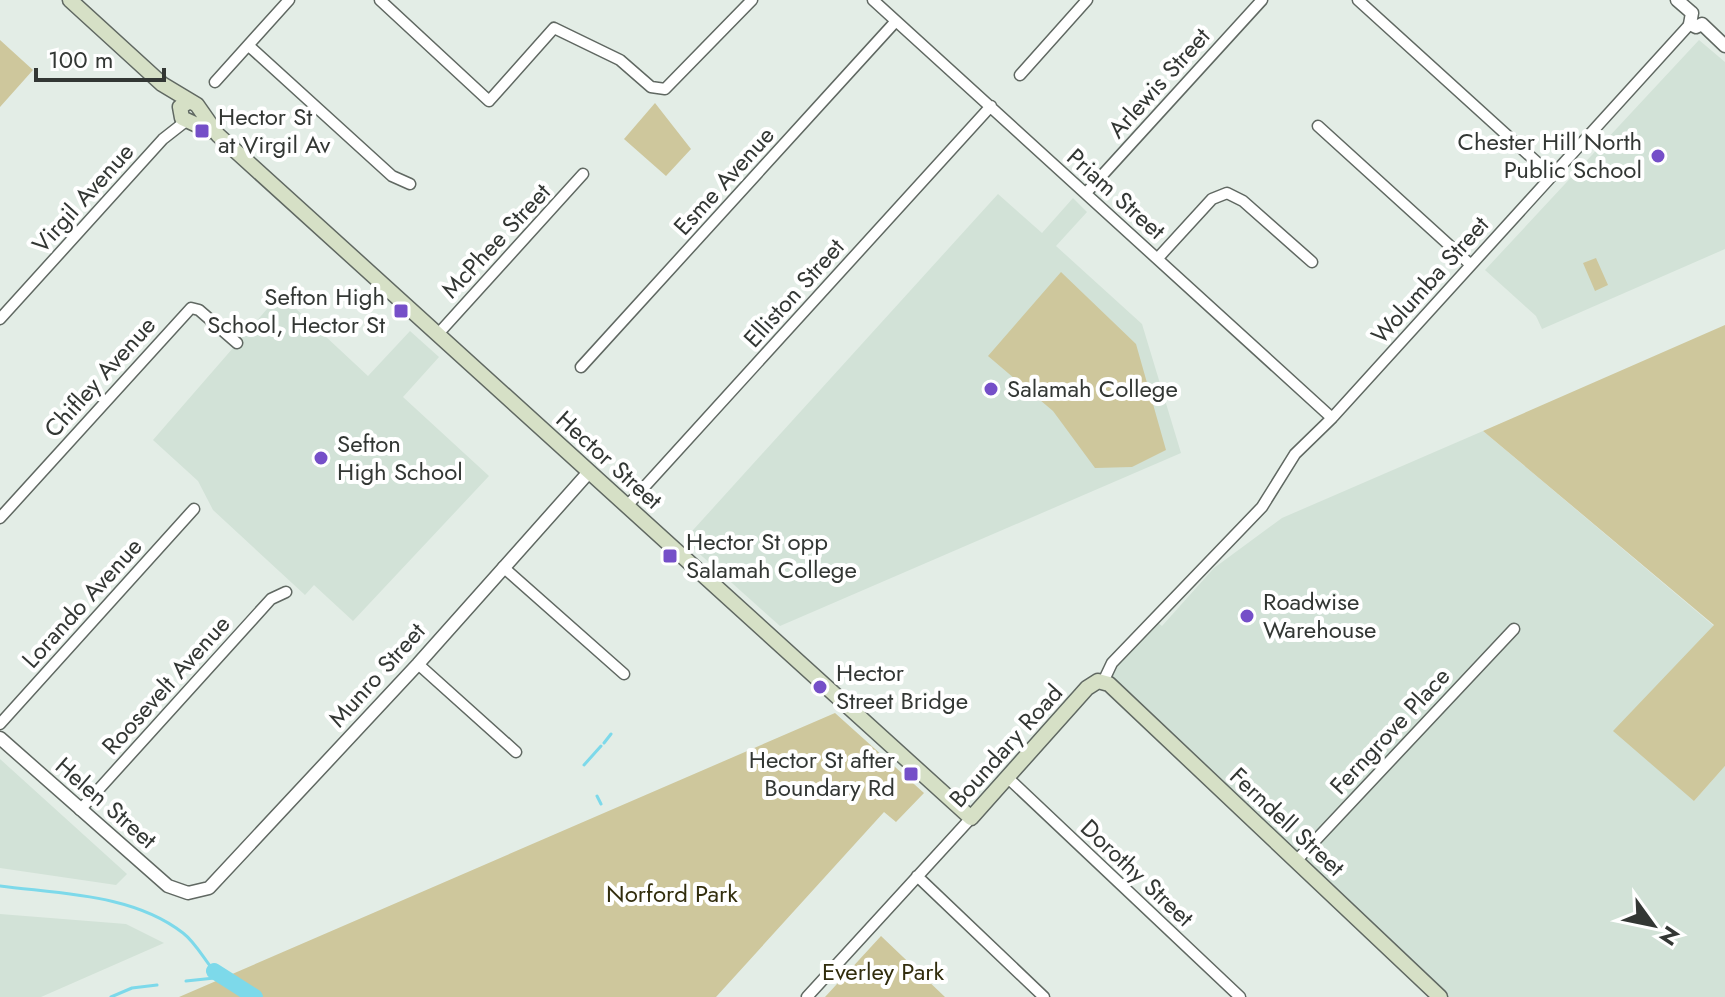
<svg xmlns="http://www.w3.org/2000/svg" width="1725" height="997" viewBox="0 0 1725 997" font-family="Jost,sans-serif">
  <rect width="100%" height="100%" fill="#e3ede6"/>
  <path fill="#d2e2d7" d="M 1699,40 L 1725,62 L 1725,249 L 1542,329 L 1536,316 L 1485,270 Z
    M 998,194 L 1042,233 L 1073,198 L 1087,212 L 1056,246 L 1142,324 L 1181,453 L 780,626 L 684,540 Z
    M 280,294 L 368,376 L 410,331 L 439,357 L 403,397 L 489,476 L 353,621 L 314,585 L 305,595 L 213,510 L 198,481 L 153,440 Z
    M 1483,431 L 1714,626 L 1694,801 L 1725,766 L 1725,997 L 1440,997 L 1115,689 L 1106,671 L 1152,618 L 1162,626 L 1214,568 L 1282,518 Z
    M 0,759 L 127,874 L 116,885 L 0,868 Z
    M 0,914 L 126,924 L 164,943 L 41,997 L 0,997 Z"/>
  <path fill="#cec79c" d="M 0,40 L 33,70 L 0,107 Z
    M 655,103 L 691,149 L 666,176 L 624,139 Z
    M 1596,258 L 1608,285 L 1595,291 L 1583,263 Z
    M 1061,272 L 1136,344 L 1166,450 L 1132,467 L 1095,468 L 1053,411 L 988,356 Z
    M 1725,325 L 1725,766 L 1694,801 L 1613,731 L 1714,625 L 1483,431 Z
    M 835,713 L 924,793 L 896,822 L 884,812 L 716,997 L 179,997 Z
    M 881,936 L 945,997 L 825,997 Z"/>
  <g fill="none" stroke-linecap="round" stroke-linejoin="round">
    <path stroke="#7dd9ea" stroke-width="3" d="M 604,743 L 611,734
      M 584,765 L 601,746
      M 597,796 L 601,804
      M 0,886 C 61,894 133,894 183,933 C 195,942 204,959 214,971
      M 186,981 L 224,977
      M 111,997 L 132,988 L 157,985"/>
    <path stroke="#7dd9ea" stroke-width="16" d="M 214,971 L 255,997"/>
    <g stroke="#606862" stroke-width="13">
      <path id="minor" d="M 380,0 L 489,101 L 554,28 L 620,60 L 651,87 L 665,89 L 752,0
        M 873,0 L 1332,418
        M 1358,0 L 1552,176
        M 249,46 L 392,176 L 410,184
        M 1020,75 L 1087,0
        M 215,82 L 289,0
        M 1318,126 L 1471,265
        M 1086,193 L 1262,0
        M 1158,258 L 1212,199 L 1227,193 L 1243,201 L 1312,262
        M 0,319 L 163,139 L 186,121
        M 438,334 L 583,174
        M 581,367 L 896,21
        M 627,506 L 991,106
        M 0,518 L 191,308 L 199,310 L 237,343
        M 503,567 L 624,674
        M 418,664 L 516,752
        M 1103,682 L 1112,663 L 1262,507 L 1295,454 L 1332,418 L 1690,24
        M 0,724 L 194,509
        M 1007,777 L 1240,997
        M 80,810 L 271,599 L 286,592
        M 1296,861 L 1514,629
        M 917,876 L 1044,997
        M 807,997 L 971,818"/>
    </g>
    <g stroke="#606862" stroke-width="15">
      <path id="tertiary" d="M 1677,0 L 1692,13
        M 1692,13 L 1690,24 L 1696,27 L 1702,24
        M 1702,24 L 1725,46
        M 0,738 L 168,886 L 188,893 L 209,888 L 418,664 L 589,472"/>
    </g>
    <g stroke="#606862" stroke-width="17">
      <path id="secondary" d="M 70,0 L 162,84 L 197,105 L 218,135 L 971,818 L 1087,688 L 1098,681 L 1109,684 L 1440,997
        M 188,102 L 180,107 L 182,118 L 210,131"/>
    </g>
    <use href="#minor" stroke="#fff" stroke-width="10"/>
    <use href="#tertiary" stroke="#fff" stroke-width="12"/>
    <use href="#secondary" stroke="#d6e0c6" stroke-width="14"/>
  </g>
  <g fill="#754fc8" stroke="#fff" stroke-width="3">
    <rect x="194" y="123" width="16" height="16" rx="4"/>
    <circle cx="1658" cy="156" r="8"/>
    <rect x="393" y="303" width="16" height="16" rx="4"/>
    <circle cx="991" cy="389" r="8"/>
    <circle cx="321" cy="458" r="8"/>
    <rect x="662" y="548" width="16" height="16" rx="4"/>
    <circle cx="1247" cy="616" r="8"/>
    <circle cx="820" cy="687" r="8"/>
    <rect x="903" y="766" width="16" height="16" rx="4"/>
  </g>
  <g text-anchor="middle" stroke-width="8" stroke-linejoin="round" paint-order="stroke">
    <g font-size="24" fill="#333734" stroke="#fff">
      <text transform="translate(1159 83) rotate(-48)" y="8">Arlewis Street</text>
      <text transform="translate(724 181) rotate(-48)" y="8">Esme Avenue</text>
      <text transform="translate(1116 194) rotate(42)" y="8">Priam Street</text>
      <text transform="translate(83 198) rotate(-48)" y="8">Virgil Avenue</text>
      <text transform="translate(496 241) rotate(-47)" y="8">McPhee Street</text>
      <text transform="translate(1430 280) rotate(-48)" y="8">Wolumba Street</text>
      <text transform="translate(794 293) rotate(-48)" y="8">Elliston Street</text>
      <text transform="translate(100 377) rotate(-48)" y="8">Chifley Avenue</text>
      <text transform="translate(609 460) rotate(42)" y="8">Hector Street</text>
      <text transform="translate(82 603) rotate(-48)" y="8">Lorando Avenue</text>
      <text transform="translate(377 675) rotate(-48)" y="8">Munro Street</text>
      <text transform="translate(166 685) rotate(-48)" y="8">Roosevelt Avenue</text>
      <text transform="translate(1390 731) rotate(-47)" y="8">Ferngrove Place</text>
      <text transform="translate(1006 746) rotate(-48)" y="8">Boundary Road</text>
      <text transform="translate(106 803) rotate(41)" y="8">Helen Street</text>
      <text transform="translate(1287 822) rotate(43)" y="8">Ferndell Street</text>
      <text transform="translate(1137 873) rotate(43)" y="8">Dorothy Street</text>
    </g>
    <g font-size="24" fill="#333734" stroke="#fff" text-anchor="start">
      <text x="218" y="125">Hector St<tspan x="218" dy="28">at Virgil Av</tspan></text>
      <text x="1642" y="150" text-anchor="end">Chester Hill North<tspan x="1642" dy="28">Public School</tspan></text>
      <text x="385" y="305" text-anchor="end">Sefton High<tspan x="385" dy="28">School, Hector St</tspan></text>
      <text x="1007" y="397">Salamah College</text>
      <text x="337" y="452">Sefton<tspan x="337" dy="28">High School</tspan></text>
      <text x="686" y="550">Hector St opp<tspan x="686" dy="28">Salamah College</tspan></text>
      <text x="1263" y="610">Roadwise<tspan x="1263" dy="28">Warehouse</tspan></text>
      <text x="836" y="681">Hector<tspan x="836" dy="28">Street Bridge</tspan></text>
      <text x="895" y="768" text-anchor="end">Hector St after<tspan x="895" dy="28">Boundary Rd</tspan></text>
    </g>
    <g font-size="24" fill="#322d0d" stroke="#fff">
      <text x="672" y="902">Norford Park</text>
      <text x="883" y="980">Everley Park</text>
    </g>
  </g>
  <g transform="translate(1653 925) rotate(123)" stroke="#ffffff" stroke-width="6" paint-order="stroke">
  <path d="M0-6L14 30L0 20L-14 30Z" fill="#333734"/>
  <text y="-12" font-size="22" font-weight="bold" text-anchor="middle" fill="#333734">N</text>
  </g>
  <path d="M36 68v12h128v-12" fill="none" stroke="#333734" stroke-width="4"/>
  <text x="48" y="68" font-size="24" fill="#333734" stroke="#ffffff" stroke-width="6" paint-order="stroke">100 m</text>
</svg>
